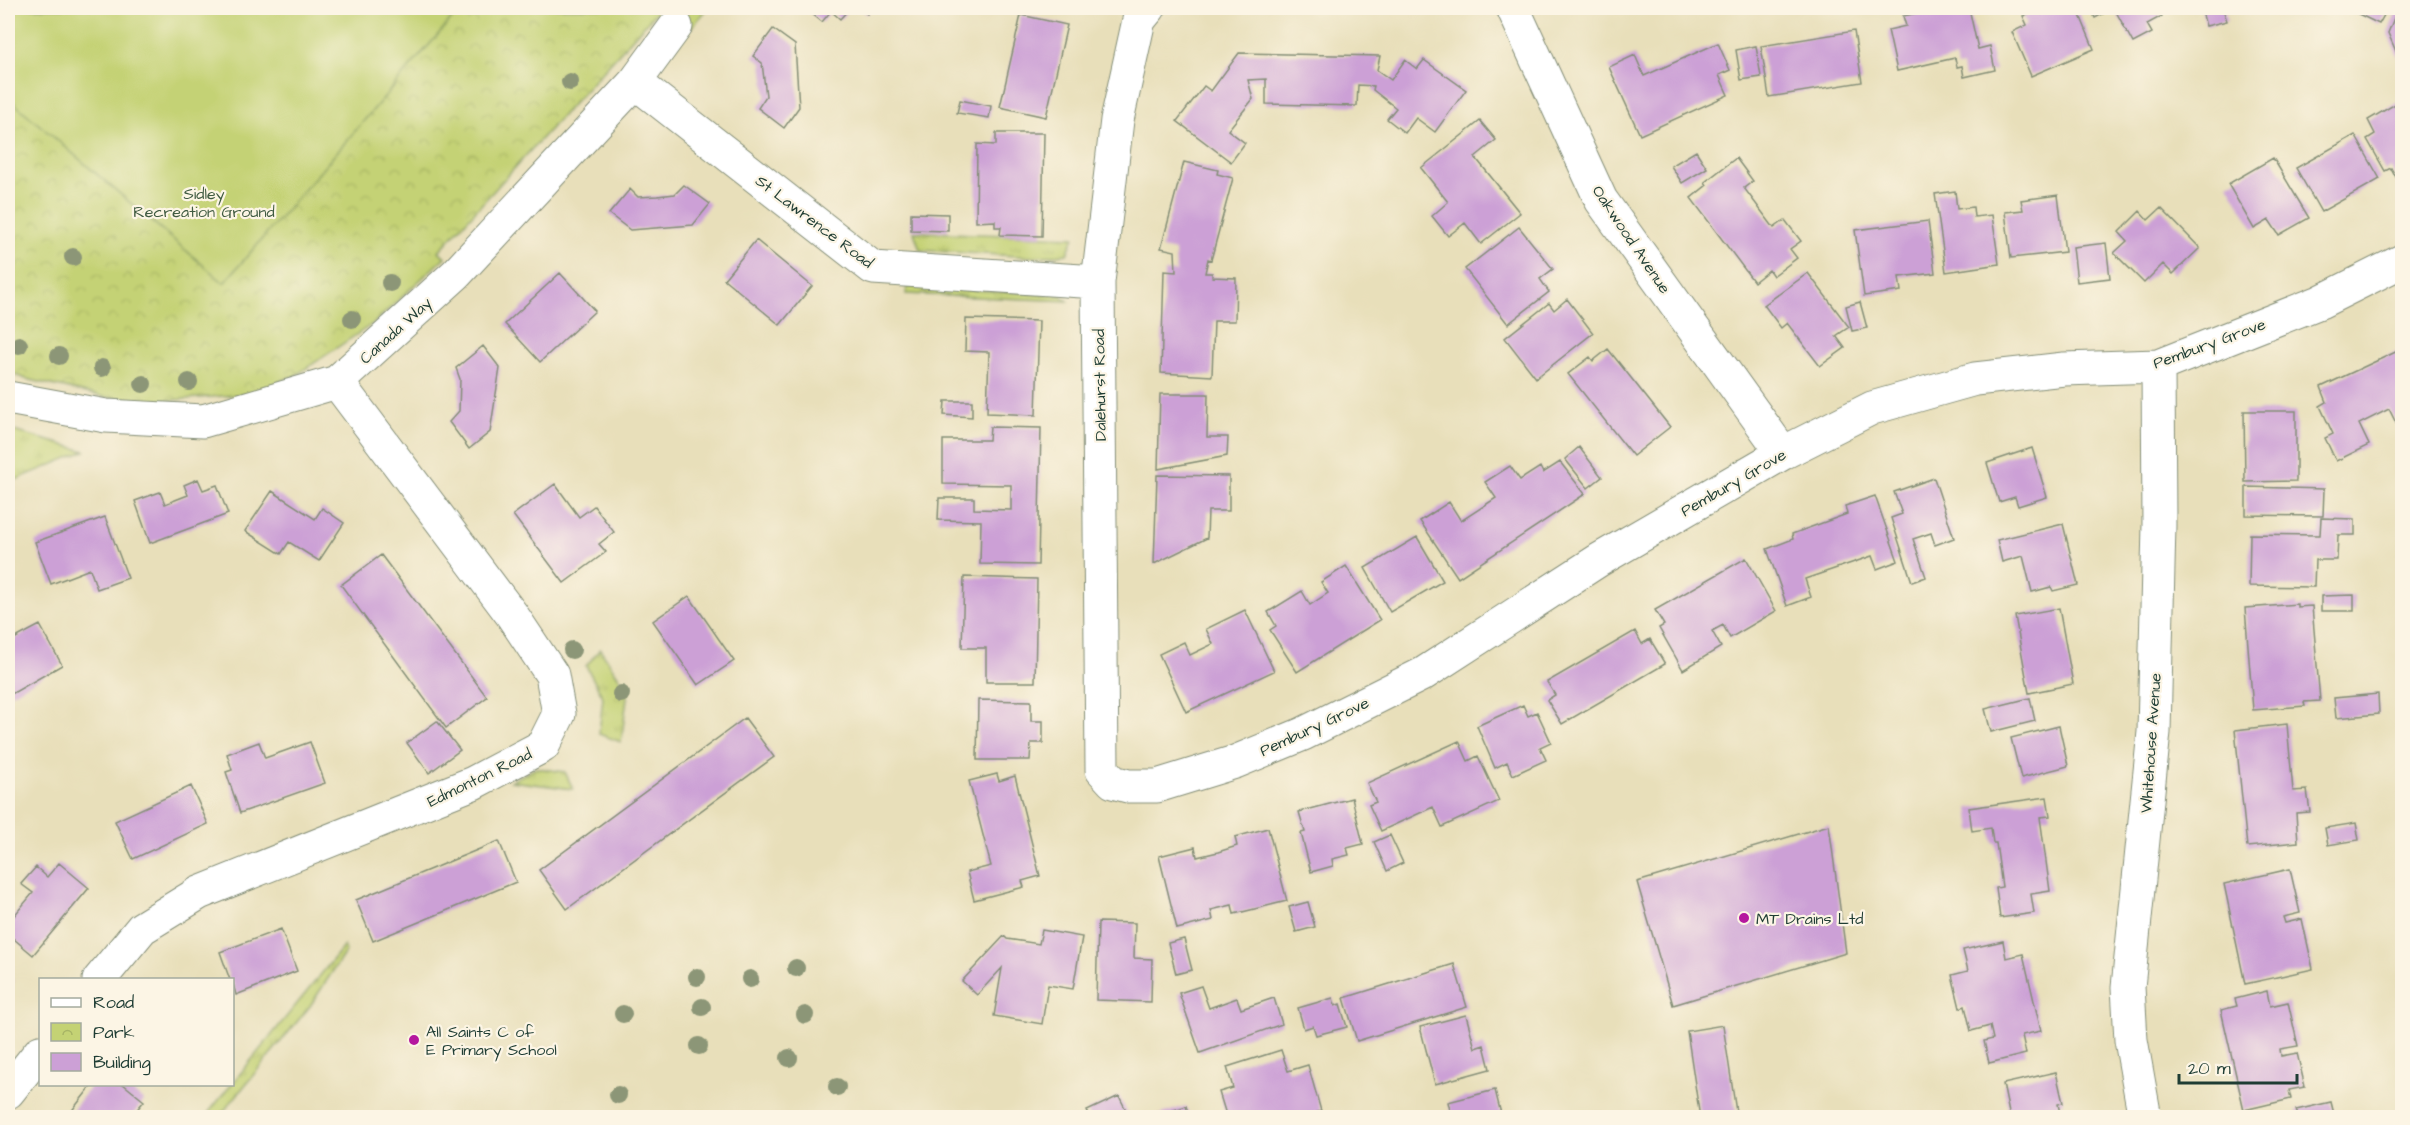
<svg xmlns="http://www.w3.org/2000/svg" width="2410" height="1125" viewBox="0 0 2410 1125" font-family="'Architects Daughter',sans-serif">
  <defs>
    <pattern id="grass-tufts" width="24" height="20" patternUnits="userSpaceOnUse" patternTransform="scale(1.5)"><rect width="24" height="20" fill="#c4d274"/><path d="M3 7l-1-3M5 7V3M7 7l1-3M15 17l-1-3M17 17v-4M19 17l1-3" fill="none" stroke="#a8b565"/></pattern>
    <pattern id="park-crowns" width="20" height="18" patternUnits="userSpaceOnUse" patternTransform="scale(1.5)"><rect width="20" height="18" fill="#c4d274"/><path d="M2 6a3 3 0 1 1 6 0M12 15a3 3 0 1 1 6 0" fill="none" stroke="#a8b565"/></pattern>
  </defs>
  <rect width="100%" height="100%" fill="#fcf5e5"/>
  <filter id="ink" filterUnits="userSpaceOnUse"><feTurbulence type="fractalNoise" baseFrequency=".0167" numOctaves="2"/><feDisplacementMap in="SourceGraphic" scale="12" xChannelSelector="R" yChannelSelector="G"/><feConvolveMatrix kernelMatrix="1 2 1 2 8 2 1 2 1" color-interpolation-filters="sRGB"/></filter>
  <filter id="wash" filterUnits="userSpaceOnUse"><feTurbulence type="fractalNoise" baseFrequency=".008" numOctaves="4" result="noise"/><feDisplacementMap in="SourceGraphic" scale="24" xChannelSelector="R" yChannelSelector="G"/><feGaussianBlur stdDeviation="1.35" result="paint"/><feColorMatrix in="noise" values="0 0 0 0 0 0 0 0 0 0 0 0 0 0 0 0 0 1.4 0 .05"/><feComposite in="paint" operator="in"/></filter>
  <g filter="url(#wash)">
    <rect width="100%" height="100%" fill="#e8dfba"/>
    <path fill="url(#grass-tufts)" stroke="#728854" stroke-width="1.5" d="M 667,8 L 708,8 L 692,27 Z
      M 914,232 L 1074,237 L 1067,254 L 1033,257 L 920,250 Z
      M 907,286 L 1060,295 L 1068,301 L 906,294 Z
      M 10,430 L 85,451 L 13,481 L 8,477 L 8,434 Z
      M 600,649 L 628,691 L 621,742 L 599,734 L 603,697 L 586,666 Z
      M 536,768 L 565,772 L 573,789 L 511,781 Z
      M 344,946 L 346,951 L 310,1006 L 219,1117 L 205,1117 Z"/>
    <path fill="url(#park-crowns)" stroke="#728854" stroke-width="1.5" d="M 8,8 L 660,8 L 439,251 L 445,257 L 374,323 L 296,375 L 247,394 L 150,402 L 104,397 L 26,379 L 8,372 Z"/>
    <path fill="#c4d274" stroke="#728854" stroke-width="1.5" d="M 8,8 L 461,8 L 224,283 L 8,98 Z"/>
    <g id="blocks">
      <path fill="#cca0d6" d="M 805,8 L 850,8 L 840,19 L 831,11 L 822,22 Z
        M 859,8 L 872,8 L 867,14 Z
        M 1943,8 L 1969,8 L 1978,49 L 1990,46 L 1995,70 L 1964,77 L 1962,66 L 1957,67 L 1955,58 L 1897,71 L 1888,30 L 1906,26 L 1903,16 Z
        M 2042,8 L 2077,8 L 2094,49 L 2031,76 L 2012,32 L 2027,25 L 2023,16 Z
        M 2090,8 L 2158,8 L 2162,16 L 2147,24 L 2152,33 L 2133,43 L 2114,8 L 2095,18 Z
        M 2201,8 L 2239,8 L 2224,12 L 2227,21 L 2206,26 Z
        M 2346,8 L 2388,8 L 2379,24 Z
        M 2398,8 L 2402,8 L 2402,65 L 2388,33 Z
        M 1021,15 L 1067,25 L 1046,117 L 1000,107 Z
        M 773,29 L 795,45 L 799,107 L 784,128 L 758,108 L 766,96 L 762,63 L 753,56 Z
        M 1854,31 L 1862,82 L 1769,97 L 1761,46 Z
        M 1718,43 L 1730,70 L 1719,75 L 1728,95 L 1640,135 L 1609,67 L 1635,55 L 1644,76 Z
        M 1756,46 L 1761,77 L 1741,80 L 1736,50 Z
        M 1239,53 L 1380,56 L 1377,70 L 1391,80 L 1405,60 L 1417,69 L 1424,60 L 1466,90 L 1435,132 L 1416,118 L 1405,133 L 1387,119 L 1396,108 L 1373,90 L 1374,86 L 1358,85 L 1357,106 L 1266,104 L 1266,79 L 1248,80 L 1253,99 L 1228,130 L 1245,143 L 1231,162 L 1177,121 L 1204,86 L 1211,91 Z
        M 960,100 L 991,106 L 989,118 L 957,113 Z
        M 2402,100 L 2402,176 L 2397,179 L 2391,168 L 2385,171 L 2367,139 L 2375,134 L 2368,120 Z
        M 1480,121 L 1496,140 L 1475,157 L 1520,213 L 1481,244 L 1465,223 L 1448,236 L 1432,216 L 1448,202 L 1421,168 Z
        M 996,133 L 1044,133 L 1042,236 L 1000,235 L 1001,227 L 995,227 L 995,221 L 976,222 L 977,144 L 996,145 Z
        M 2355,135 L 2380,179 L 2321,212 L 2296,168 Z
        M 1696,151 L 1707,168 L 1682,183 L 1671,166 Z
        M 1736,158 L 1753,181 L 1744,188 L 1774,228 L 1785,220 L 1801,241 L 1790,249 L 1797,258 L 1773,276 L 1769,270 L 1754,282 L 1691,198 L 1707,185 L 1705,182 Z
        M 2273,158 L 2309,218 L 2279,235 L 2269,220 L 2254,229 L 2228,184 Z
        M 1184,162 L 1218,170 L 1217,174 L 1233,178 L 1211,260 L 1208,259 L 1205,273 L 1212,273 L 1212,277 L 1236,278 L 1235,321 L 1214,321 L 1212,376 L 1161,373 L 1164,271 L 1176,272 L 1175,251 L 1161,248 Z
        M 684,185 L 710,204 L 693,225 L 630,230 L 609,214 L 630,189 L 638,197 L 657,196 L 675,194 Z
        M 1955,191 L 1957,209 L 1973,207 L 1974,217 L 1992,215 L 1999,264 L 1946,272 L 1935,194 Z
        M 2058,195 L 2065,252 L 2011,258 L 2005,212 L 2023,210 L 2021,200 Z
        M 2161,208 L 2200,248 L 2173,274 L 2163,264 L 2144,283 L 2114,253 L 2127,241 L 2119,232 L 2140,211 L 2148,220 Z
        M 911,213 L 948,214 L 948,231 L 911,230 Z
        M 1928,221 L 1935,273 L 1899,277 L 1901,291 L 1864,296 L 1855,230 Z
        M 1519,227 L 1553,269 L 1540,279 L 1549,292 L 1508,324 L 1465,269 Z
        M 756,240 L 812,286 L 780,325 L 724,279 Z
        M 2106,243 L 2110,278 L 2077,282 L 2073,247 Z
        M 560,273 L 595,311 L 540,362 L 505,324 Z
        M 1808,273 L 1849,327 L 1836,336 L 1845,348 L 1820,366 L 1787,323 L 1781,328 L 1764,305 Z
        M 1567,299 L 1593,333 L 1536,378 L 1505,338 L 1549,303 L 1554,310 Z
        M 1860,302 L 1867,328 L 1852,331 L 1846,306 Z
        M 966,319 L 1039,321 L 1036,415 L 987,413 L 989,352 L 965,351 Z
        M 483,346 L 500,368 L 490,432 L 469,449 L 449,422 L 459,411 L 460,379 L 456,368 Z
        M 1608,349 L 1670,427 L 1633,456 L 1568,374 L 1590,357 L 1593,361 Z
        M 2402,349 L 2402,422 L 2397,425 L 2389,409 L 2359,424 L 2369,445 L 2336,461 L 2325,438 L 2333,434 L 2320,406 L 2327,402 L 2321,387 Z
        M 1160,394 L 1208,394 L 1207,437 L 1228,437 L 1227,456 L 1158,469 Z
        M 945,401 L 972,401 L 972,417 L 944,415 Z
        M 2244,411 L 2296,411 L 2296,481 L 2245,482 Z
        M 990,427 L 1041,428 L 1038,565 L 980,564 L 981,521 L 938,520 L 939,498 L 974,498 L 974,509 L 1011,510 L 1011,485 L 943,484 L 943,440 L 989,440 Z
        M 1579,447 L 1602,477 L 1588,488 L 1565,459 Z
        M 2032,448 L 2047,497 L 2018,506 L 2015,497 L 1999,502 L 1987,463 Z
        M 1560,462 L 1585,494 L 1458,578 L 1420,521 L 1449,502 L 1461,521 L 1496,498 L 1485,482 L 1510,466 L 1520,480 L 1540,467 L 1543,473 Z
        M 1157,475 L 1229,476 L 1229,511 L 1208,511 L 1207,538 L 1154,564 Z
        M 1934,478 L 1954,538 L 1935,545 L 1931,533 L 1913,539 L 1926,577 L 1912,582 L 1891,518 L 1902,514 L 1894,492 Z
        M 198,479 L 203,490 L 217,485 L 228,514 L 150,543 L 135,501 L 160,492 L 165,504 L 188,495 L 184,485 Z
        M 555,484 L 579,517 L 594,506 L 614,532 L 599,544 L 606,552 L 564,583 L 513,515 Z
        M 2246,487 L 2324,489 L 2323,516 L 2246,515 Z
        M 272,491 L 315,519 L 322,508 L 344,523 L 319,561 L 289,542 L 281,554 L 245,531 Z
        M 1875,496 L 1898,561 L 1877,569 L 1872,556 L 1805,579 L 1811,597 L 1787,606 L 1767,549 L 1793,539 L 1792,534 L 1847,514 L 1845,506 Z
        M 105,517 L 128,578 L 97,589 L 90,569 L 51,584 L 35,542 Z
        M 2321,518 L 2355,519 L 2355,535 L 2338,535 L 2337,560 L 2315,560 L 2314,587 L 2249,586 L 2250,534 L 2320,535 Z
        M 2063,524 L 2078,585 L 2053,591 L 2051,587 L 2032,592 L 2023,556 L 2002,562 L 1997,540 Z
        M 1417,537 L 1443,581 L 1390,612 L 1365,568 Z
        M 381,555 L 487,697 L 446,728 L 341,585 Z
        M 1746,558 L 1776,611 L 1730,638 L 1723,625 L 1712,631 L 1721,647 L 1683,670 L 1659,628 L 1664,625 L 1655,610 Z
        M 1346,566 L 1380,620 L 1297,672 L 1270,630 L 1276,626 L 1268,612 L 1302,591 L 1310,605 L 1328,593 L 1321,582 Z
        M 964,577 L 1037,579 L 1035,682 L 986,682 L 986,648 L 962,648 Z
        M 2354,595 L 2354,611 L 2321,611 L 2321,596 Z
        M 689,596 L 734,661 L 698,685 L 653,621 Z
        M 2297,604 L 2297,607 L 2312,606 L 2320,701 L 2304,702 L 2305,706 L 2253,710 L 2245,608 Z
        M 2059,608 L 2073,684 L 2029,693 L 2015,616 Z
        M 1245,610 L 1274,671 L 1186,712 L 1159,654 L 1184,642 L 1190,655 L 1213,644 L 1206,629 Z
        M 40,625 L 62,665 L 8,696 L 8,642 Z
        M 1635,631 L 1642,644 L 1650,639 L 1665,664 L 1562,724 L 1547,700 L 1555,695 L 1547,682 Z
        M 2378,694 L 2379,714 L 2336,718 L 2334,698 Z
        M 2030,698 L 2035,721 L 1991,732 L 1985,709 Z
        M 978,700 L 1031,701 L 1031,721 L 1043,721 L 1043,743 L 1031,743 L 1030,760 L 977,760 Z
        M 1523,705 L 1528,716 L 1537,712 L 1551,742 L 1540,747 L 1546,760 L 1513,775 L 1507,762 L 1495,768 L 1477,726 Z
        M 745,718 L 774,757 L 567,909 L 539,870 Z
        M 437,721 L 460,750 L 429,773 L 407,743 Z
        M 2287,724 L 2293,791 L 2307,790 L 2310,812 L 2296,813 L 2298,842 L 2247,847 L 2235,730 Z
        M 2059,726 L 2068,766 L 2021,778 L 2011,738 Z
        M 1459,741 L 1468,761 L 1478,756 L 1499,801 L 1442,827 L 1433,807 L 1381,831 L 1369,805 L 1376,802 L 1367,783 Z
        M 259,742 L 265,758 L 310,742 L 325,783 L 240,813 L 226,772 L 232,770 L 227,754 Z
        M 997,774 L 999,781 L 1015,776 L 1040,876 L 1022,881 L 1024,887 L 974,900 L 967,872 L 991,866 L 969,781 Z
        M 191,786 L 208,824 L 133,859 L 115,821 Z
        M 2047,797 L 2050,816 L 2040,817 L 2050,891 L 2031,894 L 2034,913 L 2000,918 L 1996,888 L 2002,887 L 1996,843 L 1993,843 L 1991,828 L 1972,831 L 1969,808 Z
        M 1352,798 L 1363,844 L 1347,848 L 1349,855 L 1332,859 L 1333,866 L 1311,872 L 1301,833 L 1305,832 L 1299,812 Z
        M 2356,823 L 2359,840 L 2328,845 L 2325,828 Z
        M 1829,825 L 1846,953 L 1673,1005 L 1637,882 Z
        M 1268,828 L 1287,901 L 1234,914 L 1232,905 L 1211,910 L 1213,920 L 1177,929 L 1159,856 L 1195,847 L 1197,857 L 1218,852 L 1237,846 L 1235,837 Z
        M 1390,835 L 1403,863 L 1387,871 L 1374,842 Z
        M 499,841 L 516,882 L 373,941 L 356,900 Z
        M 59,863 L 89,888 L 33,955 L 8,934 L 8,923 L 33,893 L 21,884 L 36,867 L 47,877 Z
        M 2290,869 L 2300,913 L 2283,917 L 2285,923 L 2302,919 L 2313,969 L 2245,984 L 2224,884 Z
        M 1308,902 L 1315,927 L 1296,932 L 1289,907 Z
        M 1098,922 L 1135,923 L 1134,958 L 1152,959 L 1151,1002 L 1096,1000 Z
        M 281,929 L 297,971 L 236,995 L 232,980 L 230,980 L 220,952 Z
        M 1042,930 L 1082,937 L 1073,989 L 1048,985 L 1042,1024 L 994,1016 L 1002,968 L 977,995 L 962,981 L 1004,936 L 1007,939 L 1039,944 Z
        M 1184,939 L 1192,970 L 1176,974 L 1168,943 Z
        M 2003,941 L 2006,958 L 2023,954 L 2041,1031 L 2022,1035 L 2026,1054 L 1989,1063 L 1984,1041 L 1993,1039 L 1990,1026 L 1971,1031 L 1965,1006 L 1960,1008 L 1952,975 L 1968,971 L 1963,950 Z
        M 1454,964 L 1467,1007 L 1357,1041 L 1344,998 Z
        M 8,976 L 14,981 L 8,990 Z
        M 1201,986 L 1209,1008 L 1237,998 L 1241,1009 L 1274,998 L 1282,1024 L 1200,1053 L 1179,993 Z
        M 2267,991 L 2270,1006 L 2288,1002 L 2298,1046 L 2280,1049 L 2281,1056 L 2297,1053 L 2305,1087 L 2289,1090 L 2291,1099 L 2244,1110 L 2221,1010 L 2237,1006 L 2235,999 Z
        M 1333,998 L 1335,1006 L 1340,1004 L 1347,1027 L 1316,1035 L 1313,1026 L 1304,1029 L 1298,1008 Z
        M 1466,1015 L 1475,1048 L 1484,1045 L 1490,1069 L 1435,1084 L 1420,1027 Z
        M 1723,1025 L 1736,1112 L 1700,1118 L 1687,1031 Z
        M 1281,1050 L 1288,1071 L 1308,1065 L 1321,1111 L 1300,1118 L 1227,1118 L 1219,1092 L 1233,1088 L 1227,1067 Z
        M 2056,1072 L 2063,1103 L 2058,1104 L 2061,1118 L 2010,1118 L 2003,1084 Z
        M 93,1084 L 123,1084 L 144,1101 L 130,1118 L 66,1118 Z
        M 1495,1090 L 1502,1118 L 1452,1118 L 1448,1102 Z
        M 1119,1096 L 1130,1118 L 1091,1118 L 1087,1111 Z
        M 2331,1102 L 2335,1118 L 2299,1118 L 2296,1110 Z
        M 1186,1106 L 1190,1118 L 1153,1118 L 1153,1117 Z"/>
    </g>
  </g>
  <g filter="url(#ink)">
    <use href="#blocks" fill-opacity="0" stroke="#848e77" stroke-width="1.5"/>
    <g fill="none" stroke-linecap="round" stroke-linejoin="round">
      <g stroke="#848e77" stroke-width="35">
        <path id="minor" d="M 1149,8 L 1139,20 L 1117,120 L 1098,282 L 1102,770 L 1113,782 L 1128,786 L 1157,786 L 1235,762 L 1303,734 L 1423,674 L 1599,560 L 1783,453 L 1872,408 L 1975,379 L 2064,369 L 2158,366 L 2320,302 L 2402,261
          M 1513,8 L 1601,200 L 1783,453
          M 635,82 L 873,268 L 1098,282
          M 8,398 L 106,416 L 203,421 L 337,382 L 456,274 L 635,82 L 676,26
          M 99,980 L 142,928 L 199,893 L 473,783 L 543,746 L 559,714 L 552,675 L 512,615 L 337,382
          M 8,1092 L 40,1052
          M 2145,1118 L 2131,1040 L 2128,987 L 2154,732 L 2159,525 L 2158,366"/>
      </g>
      <use href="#minor" stroke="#fff" stroke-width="33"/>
    </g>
    <g fill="#8c9677">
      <circle cx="570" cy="82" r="9"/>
      <circle cx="73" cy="257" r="9"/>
      <circle cx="390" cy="283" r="9"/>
      <circle cx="352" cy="319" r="9"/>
      <circle cx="19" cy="345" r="9"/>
      <circle cx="59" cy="356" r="9"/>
      <circle cx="102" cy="368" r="9"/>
      <circle cx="189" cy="382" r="9"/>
      <circle cx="143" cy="384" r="9"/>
      <circle cx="572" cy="650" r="9"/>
      <circle cx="621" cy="694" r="9"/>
      <circle cx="796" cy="968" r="9"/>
      <circle cx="697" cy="977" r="9"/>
      <circle cx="750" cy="979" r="9"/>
      <circle cx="702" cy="1007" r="9"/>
      <circle cx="623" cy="1014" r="9"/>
      <circle cx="805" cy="1015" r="9"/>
      <circle cx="699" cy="1046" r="9"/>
      <circle cx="789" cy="1058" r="9"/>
      <circle cx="837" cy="1087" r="9"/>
      <circle cx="618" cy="1095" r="9"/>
    </g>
  </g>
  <g fill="#b5179e" stroke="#fcf5e5" stroke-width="2">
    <circle cx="1744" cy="918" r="6"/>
    <circle cx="414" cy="1040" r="6"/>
  </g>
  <g text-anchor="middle" stroke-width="4.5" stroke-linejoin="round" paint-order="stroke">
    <g font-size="16" fill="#405b41" stroke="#fcf5e5">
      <text x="204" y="199">Sidley<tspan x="204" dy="18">Recreation Ground</tspan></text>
    </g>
    <g font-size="16" fill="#1f3d34" stroke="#fcf5e5">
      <text transform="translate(815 221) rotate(37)" y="6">St Lawrence Road</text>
      <text transform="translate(1632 239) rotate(56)" y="6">Oakwood Avenue</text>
      <text transform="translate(395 330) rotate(-42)" y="6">Canada Way</text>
      <text transform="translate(2209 343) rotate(-20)" y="6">Pembury Grove</text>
      <text transform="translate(1099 385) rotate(-91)" y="6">Dalehurst Road</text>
      <text transform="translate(1733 482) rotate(-30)" y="6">Pembury Grove</text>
      <text transform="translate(1314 726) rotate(-25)" y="6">Pembury Grove</text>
      <text transform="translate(2150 743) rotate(-86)" y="6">Whitehouse Avenue</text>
      <text transform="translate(479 777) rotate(-26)" y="6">Edmonton Road</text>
    </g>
    <g font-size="16" fill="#1f3d34" stroke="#fcf5e5" text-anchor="start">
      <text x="1756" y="924">MT Drains Ltd</text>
      <text x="426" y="1037">All Saints C of<tspan x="426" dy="18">E Primary School</tspan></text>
    </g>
  </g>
  <rect width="2410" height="1125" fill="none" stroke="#fcf5e5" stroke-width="30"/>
  <rect x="39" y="978" width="195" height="108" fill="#fcf5e5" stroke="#a4ab9e" stroke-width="1.5"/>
  <rect x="51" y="998" width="30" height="9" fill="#ffffff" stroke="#a4ab9e" stroke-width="1.5"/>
  <text x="93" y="1008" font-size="18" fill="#1f3d34">Road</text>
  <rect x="51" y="1023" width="30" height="18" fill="url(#park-crowns)" stroke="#a4ab9e" stroke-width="1.5"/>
  <text x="93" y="1038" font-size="18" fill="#1f3d34">Park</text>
  <rect x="51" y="1053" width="30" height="18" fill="#cca0d6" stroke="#a4ab9e" stroke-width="1.5"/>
  <text x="93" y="1068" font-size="18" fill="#1f3d34">Building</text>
  <path d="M2179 1074v9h118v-9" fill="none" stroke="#1f3d34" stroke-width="3"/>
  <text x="2188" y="1074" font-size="18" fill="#1f3d34" stroke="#fcf5e5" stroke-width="4.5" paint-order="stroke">20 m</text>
</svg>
